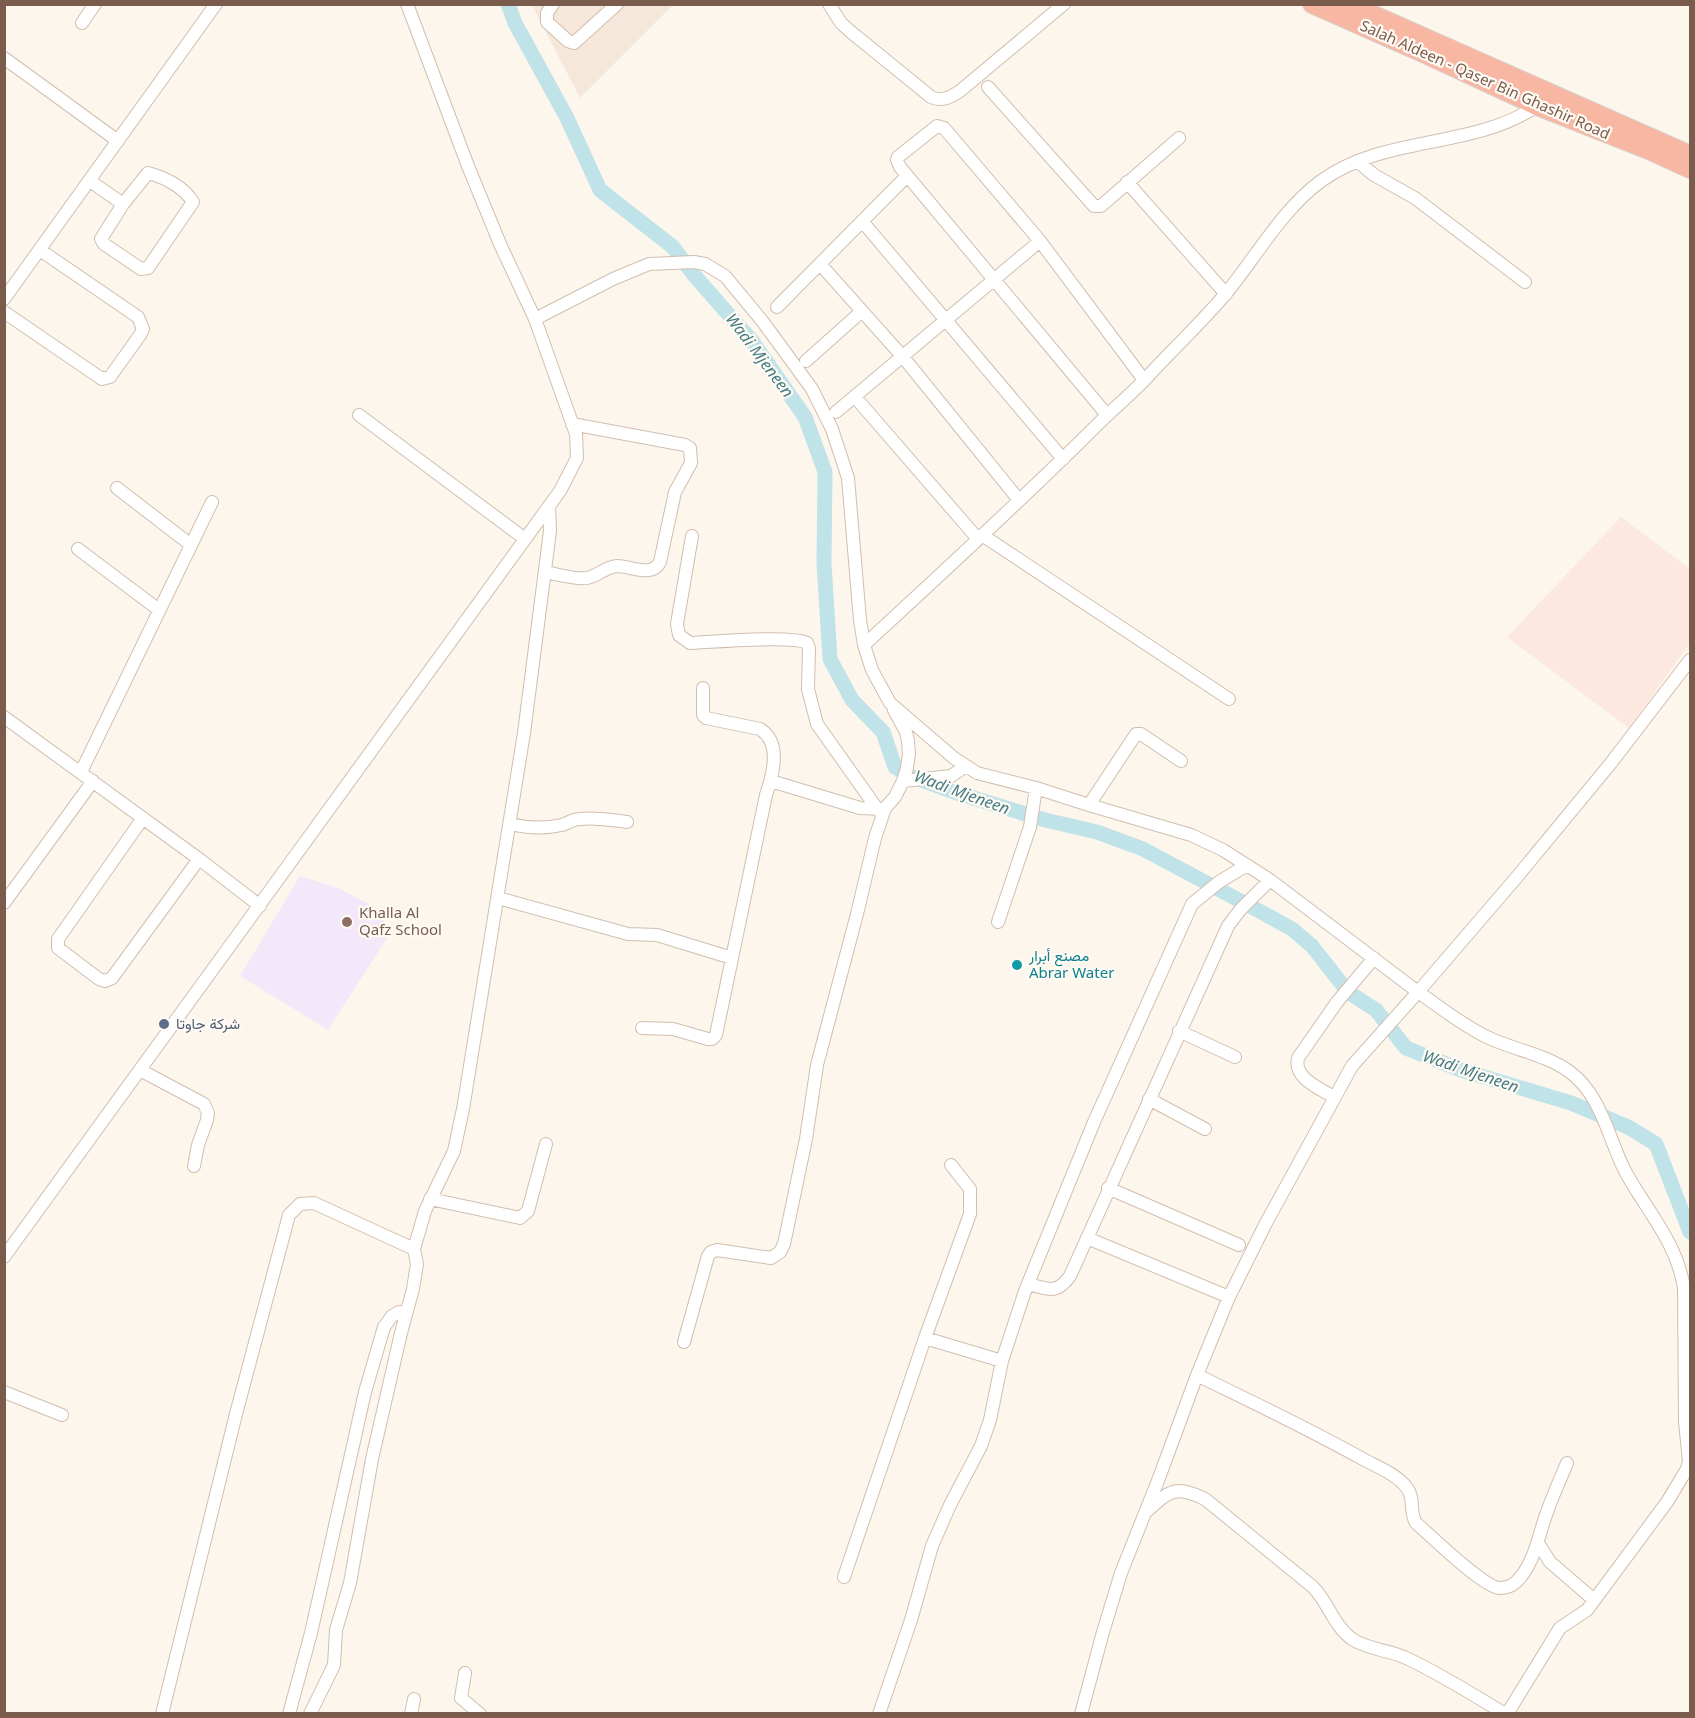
<svg xmlns="http://www.w3.org/2000/svg" width="1695" height="1718" viewBox="0 0 1695 1718" font-family="'Noto Sans',Vazirmatn,sans-serif">
  <rect width="100%" height="100%" fill="#fdf6ec"/>
  <path fill="#f5e8da" d="M 532,5 L 673,5 L 580,98 Z"/>
  <path fill="#fde8e0" d="M 1621,517 L 1690,569 L 1690,643 L 1629,728 L 1507,637 Z"/>
  <path fill="#f3e8fa" d="M 300,876 L 338,888 L 376,908 L 391,932 L 328,1030 L 240,976 Z"/>
  <g fill="none" stroke-linecap="round" stroke-linejoin="round">
    <path stroke="#bfe3e8" stroke-width="15" d="M 508,4 L 515,23 L 567,118 L 600,190 L 673,247 L 694,275 L 752,341 L 805,417 L 825,472 L 824,563 L 830,659 L 852,700 L 883,732 L 895,767 L 910,776 L 957,793 L 1045,820 L 1097,832 L 1143,849 L 1263,913 L 1292,929 L 1312,946 L 1348,992 L 1376,1010 L 1406,1048 L 1461,1070 L 1571,1103 L 1628,1127 L 1656,1144 L 1690,1232"/>
    <g stroke="#d1beb0" stroke-width="14">
      <path id="minor" d="M 553,4 L 547,13 L 547,22 L 568,41 L 574,43 L 617,4
        M 829,4 L 841,23 L 851,32 L 931,97 C 942,102 951,97 960,91 L 1064,4
        M 82,23 L 95,4
        M 4,58 L 118,141
        M 988,87 L 1094,206 L 1101,206 L 1179,138
        M 1357,161 L 1374,175 L 1415,198 L 1525,282
        M 148,173 C 164,177 184,187 193,202 L 148,268 L 141,269 L 104,244 L 101,239 L 123,204 Z
        M 90,181 L 123,204
        M 1127,182 L 1226,294
        M 862,221 L 1063,459
        M 820,264 L 903,357 L 1019,500
        M 4,299 L 216,4
        M 777,307 L 907,176
        M 4,312 L 102,379 L 110,377 L 140,335 L 143,329 L 138,317 L 40,250
        M 535,319 L 613,279 L 649,264 L 694,262 L 705,264 L 725,276 L 763,322 L 812,389 L 832,429 L 848,478 L 860,620 L 864,645 L 872,670 L 890,703 L 954,758 L 977,773 L 1036,788 L 1089,805 L 1191,835 L 1223,850 L 1270,880 L 1418,992 L 1516,878 L 1611,763 L 1690,660
        M 806,361 L 862,311
        M 855,397 L 978,539
        M 836,412 L 1040,241
        M 359,415 L 525,539
        M 1107,415 L 900,167 L 897,160 L 898,157 L 937,126 L 944,128 L 1040,241 L 1144,380
        M 117,488 L 191,545
        M 982,535 L 1229,699
        M 692,536 L 677,624 L 679,635 L 690,643 C 712,642 792,635 807,643 L 809,648 L 808,689 L 817,724 L 878,810
        M 78,549 L 159,610
        M 545,572 C 556,574 577,580 587,578 C 598,576 605,567 617,566 C 631,566 652,578 660,562 L 675,492 L 691,463 L 690,448 L 685,445 L 572,424
        M 864,645 C 943,572 1022,500 1098,424 C 1115,407 1134,392 1150,374 C 1175,347 1204,320 1228,291 C 1257,255 1283,209 1321,181 C 1386,134 1471,150 1537,106
        M 4,717 L 199,859 L 260,906
        M 81,772 L 212,502
        M 771,781 L 860,808 L 883,809
        M 903,781 L 951,776 L 966,766
        M 1089,805 L 1136,734 L 1141,734 L 1181,761
        M 143,818 L 58,939 L 58,948 L 99,979 L 105,981 L 112,978 L 199,859
        M 510,824 C 527,828 544,829 562,825 C 568,823 573,819 580,819 C 595,817 612,820 627,822
        M 498,898 L 628,934 L 657,935 L 732,958
        M 4,903 L 93,781
        M 998,922 L 1030,827 L 1036,788
        M 642,1028 L 673,1029 L 708,1039 L 712,1039 L 716,1035 L 766,795 C 773,774 782,743 760,729 L 706,718 L 703,715 L 703,688
        M 1179,1031 L 1235,1057
        M 140,1070 L 204,1104 L 208,1113 L 207,1120 L 198,1145 L 194,1166
        M 1334,1097 C 1319,1088 1293,1078 1298,1058 L 1337,1002 L 1374,958
        M 1149,1099 L 1205,1129
        M 951,1165 L 970,1189 L 970,1214 L 925,1338 L 1002,1361
        M 1108,1188 L 1239,1245
        M 430,1199 L 520,1218 L 528,1211 L 546,1144
        M 1087,1238 L 1229,1297
        M 4,1257 L 560,491 L 577,458 L 576,434 L 535,319 L 500,244 L 468,166 L 407,4
        M 1028,1284 C 1049,1289 1056,1295 1070,1276 L 1228,926 L 1240,910 L 1270,880
        M 684,1342 L 708,1256 L 711,1252 L 717,1250 L 771,1258 L 780,1252 L 784,1244 L 806,1139 L 817,1065 L 857,914 L 875,838 L 885,808 L 895,797 L 903,781 L 907,768 L 909,754 L 908,741 L 906,732 L 894,710
        M 1197,1375 C 1252,1402 1307,1428 1361,1458 C 1375,1466 1397,1474 1407,1488 C 1415,1498 1409,1512 1416,1523 C 1431,1536 1482,1586 1499,1588 C 1505,1588 1512,1586 1516,1582 C 1534,1565 1538,1537 1546,1515 C 1552,1497 1560,1480 1567,1463
        M 4,1392 L 62,1415
        M 1147,1511 C 1170,1490 1176,1485 1205,1499 L 1313,1587 C 1328,1602 1333,1625 1352,1639 C 1367,1649 1387,1650 1404,1657 C 1439,1673 1472,1694 1505,1714
        M 1538,1543 L 1550,1562 L 1594,1600
        M 844,1577 L 925,1338
        M 465,1673 L 461,1698 L 480,1714
        M 162,1714 L 236,1414 L 289,1215 L 300,1204 L 314,1203 L 414,1249
        M 289,1714 L 311,1633 L 365,1392 L 384,1327 L 392,1316 L 399,1312 L 406,1312
        M 310,1714 L 334,1665 L 336,1630 L 350,1583 L 372,1459 L 401,1333 L 413,1289 L 417,1264 L 414,1249 L 425,1211 L 454,1151 L 463,1109 L 524,733 L 550,531 L 549,506
        M 411,1714 L 414,1699
        M 879,1714 L 911,1620 L 932,1546 L 950,1505 L 981,1446 L 990,1420 L 1002,1361 L 1025,1291 L 1094,1122 L 1192,904 L 1219,882 L 1247,865
        M 1081,1714 L 1103,1632 L 1121,1573 L 1159,1478 L 1197,1375 L 1229,1297 L 1266,1223 L 1352,1066 L 1418,992 C 1440,1007 1462,1025 1487,1037 C 1514,1050 1545,1054 1570,1072 C 1602,1096 1608,1138 1625,1171 C 1646,1210 1677,1242 1684,1288 L 1685,1422 L 1689,1461 L 1687,1469 L 1667,1502 L 1587,1610 L 1560,1628 L 1507,1714"/>
    </g>
    <g stroke="#dad1cd" stroke-width="20">
      <path id="highway" d="M 1312,4 L 1421,52 L 1537,106 L 1651,151 L 1690,169
        M 1349,4 L 1690,155"/>
    </g>
    <use href="#minor" stroke="#fff" stroke-width="12"/>
    <use href="#highway" stroke="#f7b7a3" stroke-width="18"/>
  </g>
  <circle fill="#8d6e63" stroke="#fffaf3" stroke-width="2" cx="347" cy="922" r="6"/>
  <circle fill="#0f9aa8" stroke="#fffaf3" stroke-width="2" cx="1017" cy="965" r="6"/>
  <circle fill="#5c6f8a" stroke="#fffaf3" stroke-width="2" cx="164" cy="1024" r="6"/>
  <g text-anchor="middle" stroke-width="4.5" stroke-linejoin="round" paint-order="stroke">
    <g font-size="15" fill="#7a5c4d" stroke="#fffaf3">
      <text transform="translate(1485 80) rotate(24)" y="5">Salah Aldeen - Qaser Bin Ghashir Road</text>
    </g>
    <g font-size="15" fill="#785e54" stroke="#fffaf3" text-anchor="start">
      <text x="359" y="918">Khalla Al<tspan x="359" dy="17">Qafz School</tspan></text>
    </g>
    <g font-size="15" fill="#0d838f" stroke="#fffaf3" text-anchor="start">
      <text x="1029" y="961">مصنع أبرار<tspan x="1029" dy="17">Abrar Water</tspan></text>
    </g>
    <g font-size="15" fill="#4e5e75" stroke="#fffaf3" text-anchor="start">
      <text x="176" y="1029">شركة جاوتا</text>
    </g>
    <g font-size="16" font-style="italic" fill="#437c86" stroke="#fffaf3">
      <text transform="translate(760 355) rotate(53)" y="6">Wadi Mjeneen</text>
      <text transform="translate(962 792) rotate(20)" y="6">Wadi Mjeneen</text>
      <text transform="translate(1471 1071) rotate(19)" y="6">Wadi Mjeneen</text>
    </g>
  </g>
  <rect width="1695" height="1718" fill="none" stroke="#7a5c4d" stroke-width="12"/>
</svg>
